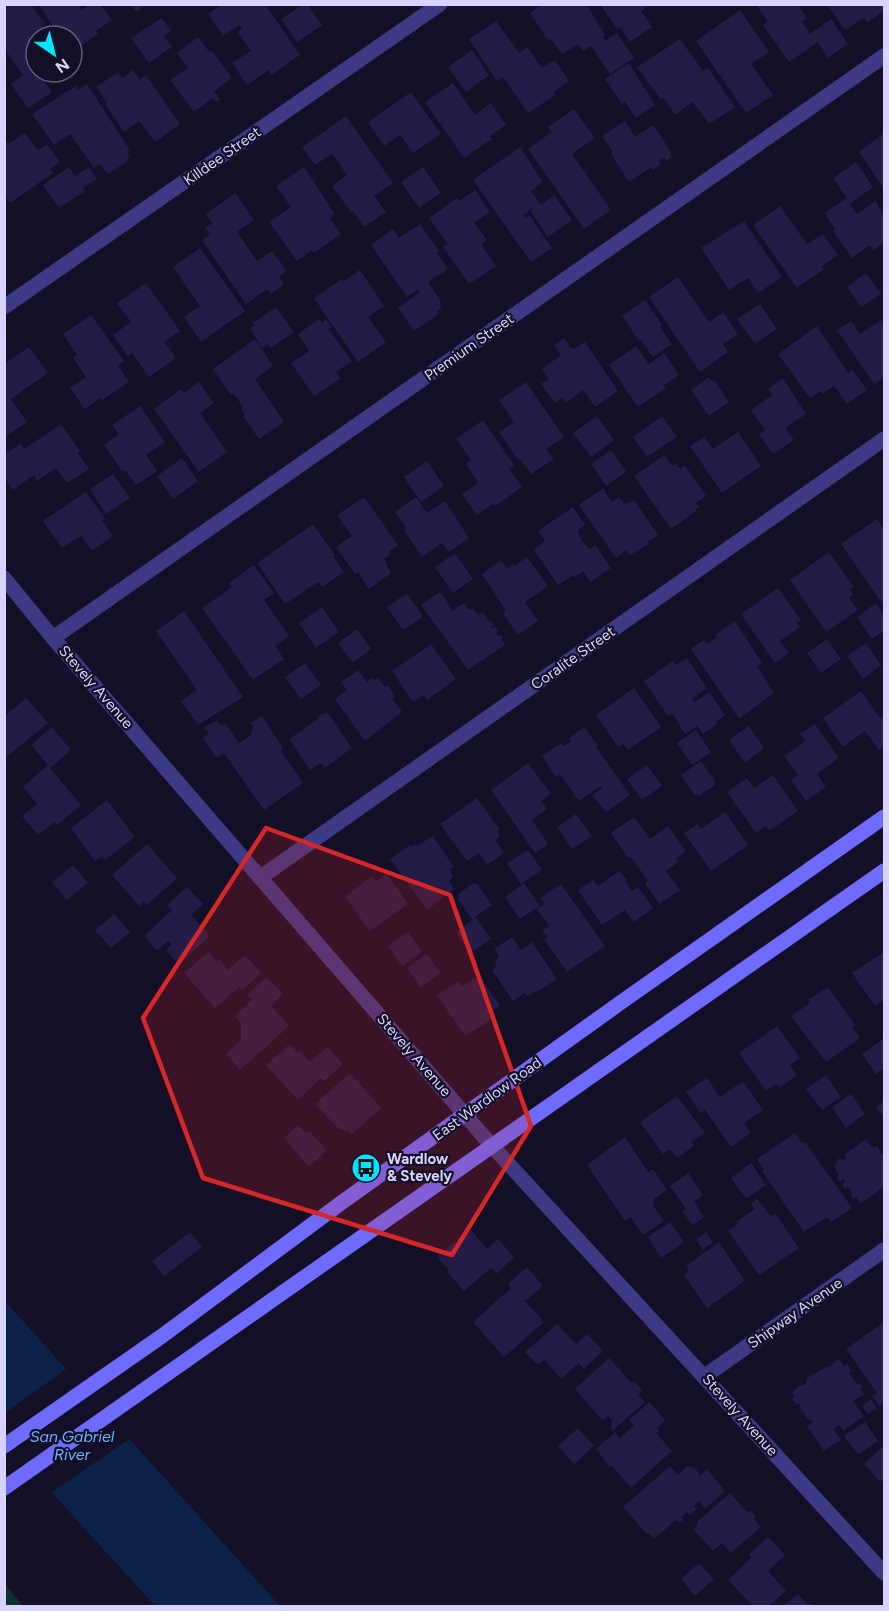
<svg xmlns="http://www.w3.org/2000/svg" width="889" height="1611" viewBox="0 0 889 1611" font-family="Figtree,sans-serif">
  <rect width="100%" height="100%" fill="#130f26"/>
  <path fill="#12302f" d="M 5,1584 L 23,1606 L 5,1606 Z"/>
  <path fill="#0c2248" d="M 4,1300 L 280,1606 L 155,1606 L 5,1441 Z"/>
  <path fill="#130f26" d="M 69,1367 L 132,1437 L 49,1494 L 4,1445 L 5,1413 Z"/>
  <path fill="#241b47" d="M 4,4 L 31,4 L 45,24 L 42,26 L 50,36 L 36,36 L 36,72 L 38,72 L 52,92 L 28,108 L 11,84 L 23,75 L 6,51 L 5,53 Z
    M 38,4 L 78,4 L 82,10 L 89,5 L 101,5 L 112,20 L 96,31 L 98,34 L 72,52 L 72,36 L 60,36 Z
    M 130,4 L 147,4 L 136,12 Z
    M 222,4 L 265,4 L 300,55 L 271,75 L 269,70 L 247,85 L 232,63 L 251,51 L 238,32 L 242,29 L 239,25 L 223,36 L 208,14 Z
    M 543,4 L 586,4 L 605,35 L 603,37 L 605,41 L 617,33 L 634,58 L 610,74 L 591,46 L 583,51 L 578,44 L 562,54 L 551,39 L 548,40 L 530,13 Z
    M 600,4 L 651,4 L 641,11 L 652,27 L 630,42 L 620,27 L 617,29 Z
    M 756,4 L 797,4 L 807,18 L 802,21 L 810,34 L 831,19 L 848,44 L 828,58 L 818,42 L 789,62 L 763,25 L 768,22 Z
    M 827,4 L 884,4 L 884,11 L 867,23 L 864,18 L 845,30 Z
    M 302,5 L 308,5 L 322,25 L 297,42 L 281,19 Z
    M 740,10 L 769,52 L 751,64 L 773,95 L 746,113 L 696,41 Z
    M 162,18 L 171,31 L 164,36 L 172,47 L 149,63 L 131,38 Z
    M 496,21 L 519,53 L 527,47 L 542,68 L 555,60 L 569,81 L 554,92 L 555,95 L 528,113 L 503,77 L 497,81 L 469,39 Z
    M 198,37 L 210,53 L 212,51 L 232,78 L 214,91 L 220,99 L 216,102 L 213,98 L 194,112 L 170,80 L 188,68 L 177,53 Z
    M 680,39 L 703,71 L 708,68 L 735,107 L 709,124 L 693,102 L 675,115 L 664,98 L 661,100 L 637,67 Z
    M 472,50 L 489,75 L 466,92 L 448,67 Z
    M 629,63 L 655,105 L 636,118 L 625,102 L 622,104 L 605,79 Z
    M 133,70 L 140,80 L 146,75 L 180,124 L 155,142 L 139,121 L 124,132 L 105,104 L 107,103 L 96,87 L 118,72 L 123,78 Z
    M 453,83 L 475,115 L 491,103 L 506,125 L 490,136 L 492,139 L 464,158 L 425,102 Z
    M 87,84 L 130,150 L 127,152 L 130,156 L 127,158 L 129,160 L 108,174 L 99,164 L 94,168 L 70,134 L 54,145 L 32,114 L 76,86 L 78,90 Z
    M 411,92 L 441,134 L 413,153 L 400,135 L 384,146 L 368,122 Z
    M 574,109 L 595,138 L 572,154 L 611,210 L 584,229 L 528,149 L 552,132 L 548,127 Z
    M 346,116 L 393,183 L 374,196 L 386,212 L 364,227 L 353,211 L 351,212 L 332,186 L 347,175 L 332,154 L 315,165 L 302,147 Z
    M 625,121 L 635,137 L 653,125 L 672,153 L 670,154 L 672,157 L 666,161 L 664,158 L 659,161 L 661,164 L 653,170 L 651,167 L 629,182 L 611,154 L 613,152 L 602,136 Z
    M 25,133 L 38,151 L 47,144 L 60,162 L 50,169 L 53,173 L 10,203 L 4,195 L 4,144 L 7,142 L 9,144 Z
    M 884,133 L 884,189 L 859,152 Z
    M 520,147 L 543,182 L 531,191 L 541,205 L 554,195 L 572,220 L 548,237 L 531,212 L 534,208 L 523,215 L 525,218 L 529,215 L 552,248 L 531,262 L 473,180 Z
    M 856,162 L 873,187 L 850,204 L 857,214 L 875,201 L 884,215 L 884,243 L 874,250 L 870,245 L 852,258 L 833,231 L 835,229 L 824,213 L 847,198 L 833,178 Z
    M 69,167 L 75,176 L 89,167 L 97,179 L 83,188 L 85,191 L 59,208 L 43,185 Z
    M 304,167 L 335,214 L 330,218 L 341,234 L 314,253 L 312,250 L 297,261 L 269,222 L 291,207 L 276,186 Z
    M 423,167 L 441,193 L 419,208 L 401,182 Z
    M 475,190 L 490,212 L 474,223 L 487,240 L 481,244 L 496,266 L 469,284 L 443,247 L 448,244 L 429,218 L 457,198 L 459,201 Z
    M 235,193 L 254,220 L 237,232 L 257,261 L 272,251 L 287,271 L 279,277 L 284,284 L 271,294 L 267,289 L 246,304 L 202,240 L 210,235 L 205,228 L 212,223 L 206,214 Z
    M 780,206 L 807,244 L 823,234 L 838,255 L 822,266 L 824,269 L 797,288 L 753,225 Z
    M 744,221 L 782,277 L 758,293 L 748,278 L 729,290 L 701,248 Z
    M 420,224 L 439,251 L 437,253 L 448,269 L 428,282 L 440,300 L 441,308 L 437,311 L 439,314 L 414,331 L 398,308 L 420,292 L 418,290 L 407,297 L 371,245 L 393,229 L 399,238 Z
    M 200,248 L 245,311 L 201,342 L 184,317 L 200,306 L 173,267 Z
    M 360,270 L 384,306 L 368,317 L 386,342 L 358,362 L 314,298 L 342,279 L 344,281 Z
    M 866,273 L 881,294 L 861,307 L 847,287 Z
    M 678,277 L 709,322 L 723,312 L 738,334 L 723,344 L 728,352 L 700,372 L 649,297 Z
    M 146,283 L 180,331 L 164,342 L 176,358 L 149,377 L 132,353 L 128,356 L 113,335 L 131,322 L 117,303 Z
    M 645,300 L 662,325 L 660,327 L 672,344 L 653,357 L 641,340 L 639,341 L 622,316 Z
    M 760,304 L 777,329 L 755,344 L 737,319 Z
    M 276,307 L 294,332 L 271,348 L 268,344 L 262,348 L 250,328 L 255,325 L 253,323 Z
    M 91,315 L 124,361 L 118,365 L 129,382 L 102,400 L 100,398 L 85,409 L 70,388 L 86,377 L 73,358 L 77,355 L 63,334 Z
    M 319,319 L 322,323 L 326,319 L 331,327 L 328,329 L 352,361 L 336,372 L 340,379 L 314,396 L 291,363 L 309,351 L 298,334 Z
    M 881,320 L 884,326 L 884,378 L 874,384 L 837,330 L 851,321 L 860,334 Z
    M 817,326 L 848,373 L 852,369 L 867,390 L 847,404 L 834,386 L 822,394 L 821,391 L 810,398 L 778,354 Z
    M 564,338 L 571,348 L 573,347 L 574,349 L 585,342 L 618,391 L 595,407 L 583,390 L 566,403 L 562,397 L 555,403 L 541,384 L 549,379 L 542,369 L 561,355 L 554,345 Z
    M 255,339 L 273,366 L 255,379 L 284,422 L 259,439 L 243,416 L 245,415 L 241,409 L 243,407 L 234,394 L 231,395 L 213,369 Z
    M 636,346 L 649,364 L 664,353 L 679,375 L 664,385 L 666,388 L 638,407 L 609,365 Z
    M 29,347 L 48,373 L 11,399 L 27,422 L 4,438 L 4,364 Z
    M 709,377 L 712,381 L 714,380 L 729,402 L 709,416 L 691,390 Z
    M 783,378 L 806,414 L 785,428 L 794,440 L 773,454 L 759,434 L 765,430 L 751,410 L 772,395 L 768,389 Z
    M 199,382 L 214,403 L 200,413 L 227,452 L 199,472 L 154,409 L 181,389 L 184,393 Z
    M 526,382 L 564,437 L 546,449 L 554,459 L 531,474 L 520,459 L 518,460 L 499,432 L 514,422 L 499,400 Z
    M 140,406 L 165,442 L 146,455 L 157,471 L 136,485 L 125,470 L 122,471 L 104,445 L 119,434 L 112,425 Z
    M 597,416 L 614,440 L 591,457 L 573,433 Z
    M 662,416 L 677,437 L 647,457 L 633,437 Z
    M 483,420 L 514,465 L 509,469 L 522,487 L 495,506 L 493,504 L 477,515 L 462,494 L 478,483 L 466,464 L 471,460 L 456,439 Z
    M 61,424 L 80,451 L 78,453 L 89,469 L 67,483 L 56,468 L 37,481 L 34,475 L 13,490 L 4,477 L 4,455 L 21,443 L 24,449 Z
    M 738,432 L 761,466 L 722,493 L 690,446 L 704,437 L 713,449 Z
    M 611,450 L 626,472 L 606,486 L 591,464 Z
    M 664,455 L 672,466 L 676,464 L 680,469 L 685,465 L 706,496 L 696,503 L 699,507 L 695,510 L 696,511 L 671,529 L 634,476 Z
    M 182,458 L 198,481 L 173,499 L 157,476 Z
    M 427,461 L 444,486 L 421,502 L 404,477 Z
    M 113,474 L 130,498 L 106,514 L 90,489 Z
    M 603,488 L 612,502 L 619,497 L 624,504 L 634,500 L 658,535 L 648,542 L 649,544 L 632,554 L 629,555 L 626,550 L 616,558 L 579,505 Z
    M 86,492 L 105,519 L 102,520 L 113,536 L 92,551 L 81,536 L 62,548 L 43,521 Z
    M 364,497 L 398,545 L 389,552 L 391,554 L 384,559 L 391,573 L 369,589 L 358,573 L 355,574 L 336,547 L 352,536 L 337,515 Z
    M 416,497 L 427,513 L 445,501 L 469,538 L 449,552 L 442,543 L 422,557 L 404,530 L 406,528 L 395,512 Z
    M 573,507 L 585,525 L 578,530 L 582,541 L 590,549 L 595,545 L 611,568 L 590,582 L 583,571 L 575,577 L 573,575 L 558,585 L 534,550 L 545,541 L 538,531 Z
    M 877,519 L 884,530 L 884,604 L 883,605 L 841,544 Z
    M 313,524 L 335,555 L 333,556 L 344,572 L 322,587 L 318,582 L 285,604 L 257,563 Z
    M 829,552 L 854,587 L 850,590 L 853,595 L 849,598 L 858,610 L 826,632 L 790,580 Z
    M 455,553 L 473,579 L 453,593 L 435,567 Z
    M 527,557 L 548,586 L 525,602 L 538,621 L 518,635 L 503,614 L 506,611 L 482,574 L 501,560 L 507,568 L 513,564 L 514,566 Z
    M 254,565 L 274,593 L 264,600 L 289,636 L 275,646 L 284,659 L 253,680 L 202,608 L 232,587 L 229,583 Z
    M 778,588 L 801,620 L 797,623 L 800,627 L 780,641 L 789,653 L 775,663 L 741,614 Z
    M 440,592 L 445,598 L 452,611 L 464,603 L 469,610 L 473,608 L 478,615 L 482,612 L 484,613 L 488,621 L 490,620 L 494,625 L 491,626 L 493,628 L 495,626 L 499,631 L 496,632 L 499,636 L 501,635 L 503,638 L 501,639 L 505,645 L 468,670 L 421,605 Z
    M 407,593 L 422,615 L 421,618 L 405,629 L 402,629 L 387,607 Z
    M 876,603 L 884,615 L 884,631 L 872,639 L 857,617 Z
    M 322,607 L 339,632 L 316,648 L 299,623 Z
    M 184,611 L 243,697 L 198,725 L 181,701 L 197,690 L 156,631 Z
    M 735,621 L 762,663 L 757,666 L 774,693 L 739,719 L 691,649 L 704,640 L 707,644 L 717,637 L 715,635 Z
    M 357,629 L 371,649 L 353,663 L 338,643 Z
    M 827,639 L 841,659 L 821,673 L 807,653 Z
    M 866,643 L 881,665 L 863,679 L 847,656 Z
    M 431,644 L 456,679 L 427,700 L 424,695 L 413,702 L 392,671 Z
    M 687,658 L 707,688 L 692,699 L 695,702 L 709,692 L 725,715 L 716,722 L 717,724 L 703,734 L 697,726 L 685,734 L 672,713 L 668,716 L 644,681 L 673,661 L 676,665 Z
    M 305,663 L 321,685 L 301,699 L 285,677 Z
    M 358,670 L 367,682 L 372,678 L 374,680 L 378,678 L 385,687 L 388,685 L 395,696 L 392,698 L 402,712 L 365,741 L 335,699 L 347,690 L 341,682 Z
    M 634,688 L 661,727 L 628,750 L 623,744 L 618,747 L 596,715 Z
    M 861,691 L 880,718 L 884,715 L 884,746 L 879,750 L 865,731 L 843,747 L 823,718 Z
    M 26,698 L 48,723 L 4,759 L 4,711 L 7,714 Z
    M 327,712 L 352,748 L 325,768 L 321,763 L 310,770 L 289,739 L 318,719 L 317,717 Z
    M 262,716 L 281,745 L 283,750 L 281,751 L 303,783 L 264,810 L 224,753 L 216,758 L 203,738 L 209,734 L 204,728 L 217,720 L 221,726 L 225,723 L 239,743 L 250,736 L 253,726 L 251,723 Z
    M 815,724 L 839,758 L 817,774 L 826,787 L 806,801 L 791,780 L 798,775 L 784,756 L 805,741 L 800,734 Z
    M 749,726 L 764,748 L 745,763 L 729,740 Z
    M 52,727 L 71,750 L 50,768 L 81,805 L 57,825 L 55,822 L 38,835 L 22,816 L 37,804 L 23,787 L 48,765 L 31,745 Z
    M 584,727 L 598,746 L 596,747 L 630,795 L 606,812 L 592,795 L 602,788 L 600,786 L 579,801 L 560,774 L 556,777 L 542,756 L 561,743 L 564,746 L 571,741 L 569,738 Z
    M 696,730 L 711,752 L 692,765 L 677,743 Z
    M 701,761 L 715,781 L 715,785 L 699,796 L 697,794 L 695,796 L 681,775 Z
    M 528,763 L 551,794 L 541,801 L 547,809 L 532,820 L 548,844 L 535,853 L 491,790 Z
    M 647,765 L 662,786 L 642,800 L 627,779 Z
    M 773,775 L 798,811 L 769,831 L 766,826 L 756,833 L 727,792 L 747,778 L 754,788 Z
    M 477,798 L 500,830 L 497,832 L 500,836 L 495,840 L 504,853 L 487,865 L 479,853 L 467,861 L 440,824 Z
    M 107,800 L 135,837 L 105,860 L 102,856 L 95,861 L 71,828 Z
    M 725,812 L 748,845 L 711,871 L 684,833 L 697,824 L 701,829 Z
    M 576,814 L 592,836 L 572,849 L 557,827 Z
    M 634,817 L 650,839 L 668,826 L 686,851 L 676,859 L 678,862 L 666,871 L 680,890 L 659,904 L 645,883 L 648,881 L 631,857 L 628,858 L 611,833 Z
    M 433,836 L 454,867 L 450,870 L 453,878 L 449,881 L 454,889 L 427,910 L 390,859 L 410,845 L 411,847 L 416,844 L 417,846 Z
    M 147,844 L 177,878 L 147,905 L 144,901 L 139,906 L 112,875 Z
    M 528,850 L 542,870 L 521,884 L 507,863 Z
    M 73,865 L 88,883 L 67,900 L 52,882 Z
    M 619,871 L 627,880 L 625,881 L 632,891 L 638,887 L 653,908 L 634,922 L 625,910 L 602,925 L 578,890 L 593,880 L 598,886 Z
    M 387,874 L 408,904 L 370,931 L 345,897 L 372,876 L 376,881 Z
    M 474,883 L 478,885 L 492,905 L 472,919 L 457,898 L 460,897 L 458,894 Z
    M 524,883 L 540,906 L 520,919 L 505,897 Z
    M 561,884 L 605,946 L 567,972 L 544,939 L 547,937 L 542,930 L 549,926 L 537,909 L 545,904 L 540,898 Z
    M 187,887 L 203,904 L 191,915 L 210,936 L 178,964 L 166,950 L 172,944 L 168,941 L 157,951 L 144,936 L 172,910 L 167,905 Z
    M 114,914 L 130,932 L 111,948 L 95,930 Z
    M 476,917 L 491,939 L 471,953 L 456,932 Z
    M 408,932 L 422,952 L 402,966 L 388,946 Z
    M 512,937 L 521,950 L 532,942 L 557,979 L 537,992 L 536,991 L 528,996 L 525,993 L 513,1001 L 492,970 L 497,966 L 495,962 L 499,955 L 494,949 Z
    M 208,952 L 216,961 L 219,959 L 228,970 L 245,955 L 261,973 L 242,990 L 239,987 L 215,1008 L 184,973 Z
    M 884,952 L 884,999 L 875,1006 L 852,973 Z
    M 427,954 L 440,973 L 421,988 L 407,968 Z
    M 479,975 L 500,1006 L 490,1012 L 494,1018 L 465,1036 L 437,995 L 459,981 L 462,987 Z
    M 266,977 L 283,994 L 271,1006 L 289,1026 L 240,1070 L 226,1054 L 241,1040 L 241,1023 L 235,1016 L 252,1000 L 247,995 Z
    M 828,987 L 855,1025 L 852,1027 L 860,1038 L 826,1062 L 791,1016 L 810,1003 L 808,1000 Z
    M 777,1026 L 800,1058 L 790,1065 L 797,1075 L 779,1088 L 776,1084 L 766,1091 L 739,1053 Z
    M 884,1033 L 884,1068 L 876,1074 L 862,1054 L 882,1040 L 884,1038 L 882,1035 Z
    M 290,1044 L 298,1053 L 300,1051 L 310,1062 L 327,1047 L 343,1064 L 324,1081 L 321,1078 L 298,1100 L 266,1065 Z
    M 350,1073 L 381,1108 L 351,1135 L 347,1130 L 345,1132 L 342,1129 L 340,1130 L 315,1104 Z
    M 826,1075 L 841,1097 L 822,1110 L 806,1089 Z
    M 707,1078 L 720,1097 L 743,1081 L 763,1110 L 744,1123 L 751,1133 L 731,1147 L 705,1110 L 701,1113 L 686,1092 Z
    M 851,1094 L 865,1114 L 846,1128 L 832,1107 Z
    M 677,1096 L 705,1133 L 691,1142 L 694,1146 L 677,1158 L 670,1149 L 663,1154 L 640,1122 Z
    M 884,1101 L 884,1118 L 876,1107 Z
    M 298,1125 L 306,1133 L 309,1131 L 327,1150 L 309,1167 L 284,1138 Z
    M 795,1133 L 802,1143 L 805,1142 L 852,1208 L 831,1222 L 827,1217 L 804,1232 L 762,1171 L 764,1170 L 757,1159 Z
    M 625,1137 L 648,1172 L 653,1169 L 667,1190 L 653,1200 L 654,1203 L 652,1204 L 664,1221 L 643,1235 L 631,1217 L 625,1221 L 587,1165 Z
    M 866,1139 L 872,1147 L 878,1146 L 881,1154 L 883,1153 L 884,1155 L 884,1187 L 860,1204 L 856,1197 L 853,1199 L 850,1194 L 852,1192 L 848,1187 L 845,1189 L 842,1184 L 845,1182 L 843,1179 L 840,1182 L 837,1177 L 839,1175 L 834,1166 L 837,1163 L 836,1161 L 840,1158 L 842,1160 L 846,1158 L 844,1155 Z
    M 751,1163 L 766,1185 L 746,1199 L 731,1178 Z
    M 688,1173 L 703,1195 L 694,1202 L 704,1217 L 693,1225 L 682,1211 L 686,1209 L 670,1186 Z
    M 757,1199 L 771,1216 L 775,1213 L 799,1248 L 759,1275 L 728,1231 L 738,1224 L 736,1222 L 755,1209 L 751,1204 Z
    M 670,1222 L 684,1242 L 661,1258 L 648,1237 Z
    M 470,1229 L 487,1249 L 498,1239 L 514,1257 L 496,1274 L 491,1268 L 464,1291 L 447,1272 L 449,1270 L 437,1257 Z
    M 190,1232 L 202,1247 L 164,1276 L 152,1261 Z
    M 706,1232 L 713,1242 L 703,1250 L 696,1240 Z
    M 719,1242 L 745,1281 L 707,1308 L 684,1275 L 689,1271 L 686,1266 Z
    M 527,1267 L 543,1286 L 525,1301 L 544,1322 L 504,1357 L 473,1322 L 511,1288 L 508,1284 Z
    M 884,1322 L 884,1402 L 879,1406 L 872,1396 L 877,1393 L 846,1349 Z
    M 557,1324 L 576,1344 L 587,1334 L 603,1351 L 584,1369 L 579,1363 L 561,1379 L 544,1359 L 538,1365 L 525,1352 Z
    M 609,1358 L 632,1383 L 634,1381 L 642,1390 L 638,1395 L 645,1402 L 611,1432 L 612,1420 L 608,1416 L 603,1421 L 575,1389 Z
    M 837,1360 L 840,1360 L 844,1366 L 847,1364 L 851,1371 L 849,1373 L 857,1384 L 859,1383 L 863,1387 L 860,1389 L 864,1394 L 853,1401 L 864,1416 L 843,1431 L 839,1425 L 834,1429 L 841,1440 L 824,1451 L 807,1426 L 813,1422 L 810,1419 L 808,1420 L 804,1414 L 805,1411 L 803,1413 L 799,1407 L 801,1406 L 799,1404 L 797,1405 L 792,1399 L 795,1397 L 792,1393 L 800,1385 L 801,1386 L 806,1383 L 807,1378 L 828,1366 L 829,1367 Z
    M 871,1399 L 877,1408 L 868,1414 L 862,1406 Z
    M 649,1402 L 665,1420 L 657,1428 L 659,1431 L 656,1433 L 672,1451 L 631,1488 L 612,1466 L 610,1467 L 596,1449 L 615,1432 L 620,1438 L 634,1425 L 629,1420 Z
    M 865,1422 L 878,1441 L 858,1455 L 844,1436 Z
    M 578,1428 L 594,1446 L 574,1464 L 558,1446 Z
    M 882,1447 L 884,1450 L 884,1478 L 880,1482 L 864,1464 Z
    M 670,1466 L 678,1475 L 688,1466 L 694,1467 L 699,1473 L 699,1477 L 707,1469 L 725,1491 L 705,1509 L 699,1501 L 694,1506 L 697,1509 L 690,1515 L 687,1512 L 681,1518 L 683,1520 L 680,1522 L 676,1520 L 654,1539 L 648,1532 L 647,1534 L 623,1507 Z
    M 730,1493 L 748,1513 L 750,1510 L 756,1517 L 754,1519 L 761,1527 L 731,1553 L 722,1543 L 713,1551 L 693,1529 L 698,1524 L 697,1522 Z
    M 768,1537 L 785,1555 L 768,1571 L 786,1591 L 769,1606 L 753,1606 L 728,1580 L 752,1557 L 749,1554 Z
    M 699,1563 L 714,1579 L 695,1596 L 681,1579 Z
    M 798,1594 L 808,1605 L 809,1603 L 812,1606 L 783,1606 Z"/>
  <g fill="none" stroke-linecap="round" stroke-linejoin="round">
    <path stroke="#3d3a85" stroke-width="15" d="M 4,307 L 440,4
      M 4,578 L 53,638 L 492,1146 L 884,1573
      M 53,638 L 884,56
      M 261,877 L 884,439
      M 705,1376 L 884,1250"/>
    <path stroke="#6f6bff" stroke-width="15" d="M 4,1446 L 162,1336 L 341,1203 L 620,1003 L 884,817
      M 4,1488 L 884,871"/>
  </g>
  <path fill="#d62828" fill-opacity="0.2" stroke="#d62828" stroke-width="4.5" stroke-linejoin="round" d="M 266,828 L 450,895 L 531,1126 L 452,1255 L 203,1178 L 143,1018 Z"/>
  <defs>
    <g id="bus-disc" transform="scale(1.5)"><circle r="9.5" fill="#00e5ff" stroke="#130f26"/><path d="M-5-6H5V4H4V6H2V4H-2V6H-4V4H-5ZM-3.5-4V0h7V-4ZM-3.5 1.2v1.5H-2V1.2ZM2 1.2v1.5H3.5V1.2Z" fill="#111"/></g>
  </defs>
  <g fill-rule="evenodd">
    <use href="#bus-disc" x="366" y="1168"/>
  </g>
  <g text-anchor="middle" stroke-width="4.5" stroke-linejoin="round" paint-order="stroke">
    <g font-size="15" fill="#d9d4ff" stroke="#130f26">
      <text transform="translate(222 156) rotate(-35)" y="5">Killdee Street</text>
      <text transform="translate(469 347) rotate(-35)" y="5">Premium Street</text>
      <text transform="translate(573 658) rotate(-35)" y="5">Coralite Street</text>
      <text transform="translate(96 687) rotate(49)" y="5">Stevely Avenue</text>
      <text transform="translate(414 1055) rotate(49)" y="5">Stevely Avenue</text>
      <text transform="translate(487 1099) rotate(-36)" y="5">East Wardlow Road</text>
      <text transform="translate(795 1313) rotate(-35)" y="5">Shipway Avenue</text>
      <text transform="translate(740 1415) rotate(48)" y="5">Stevely Avenue</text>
    </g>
    <g font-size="15" font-weight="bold" fill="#d9d4ff" stroke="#130f26" text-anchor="start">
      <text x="387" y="1164">Wardlow<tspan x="387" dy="17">&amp; Stevely</tspan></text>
    </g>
    <g font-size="16" font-style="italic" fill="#62b6ff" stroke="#130f26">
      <text x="72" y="1442">San Gabriel<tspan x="72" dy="18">River</tspan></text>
    </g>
  </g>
  <rect width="889" height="1611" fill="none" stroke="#d9d4ff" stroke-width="12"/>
  <g transform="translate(54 54) rotate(145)"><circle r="28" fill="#130f26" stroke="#625e7d" stroke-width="1.5"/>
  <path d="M0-4.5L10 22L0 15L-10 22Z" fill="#00e5ff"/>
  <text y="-9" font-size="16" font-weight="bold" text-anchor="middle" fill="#d9d4ff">N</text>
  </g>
</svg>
